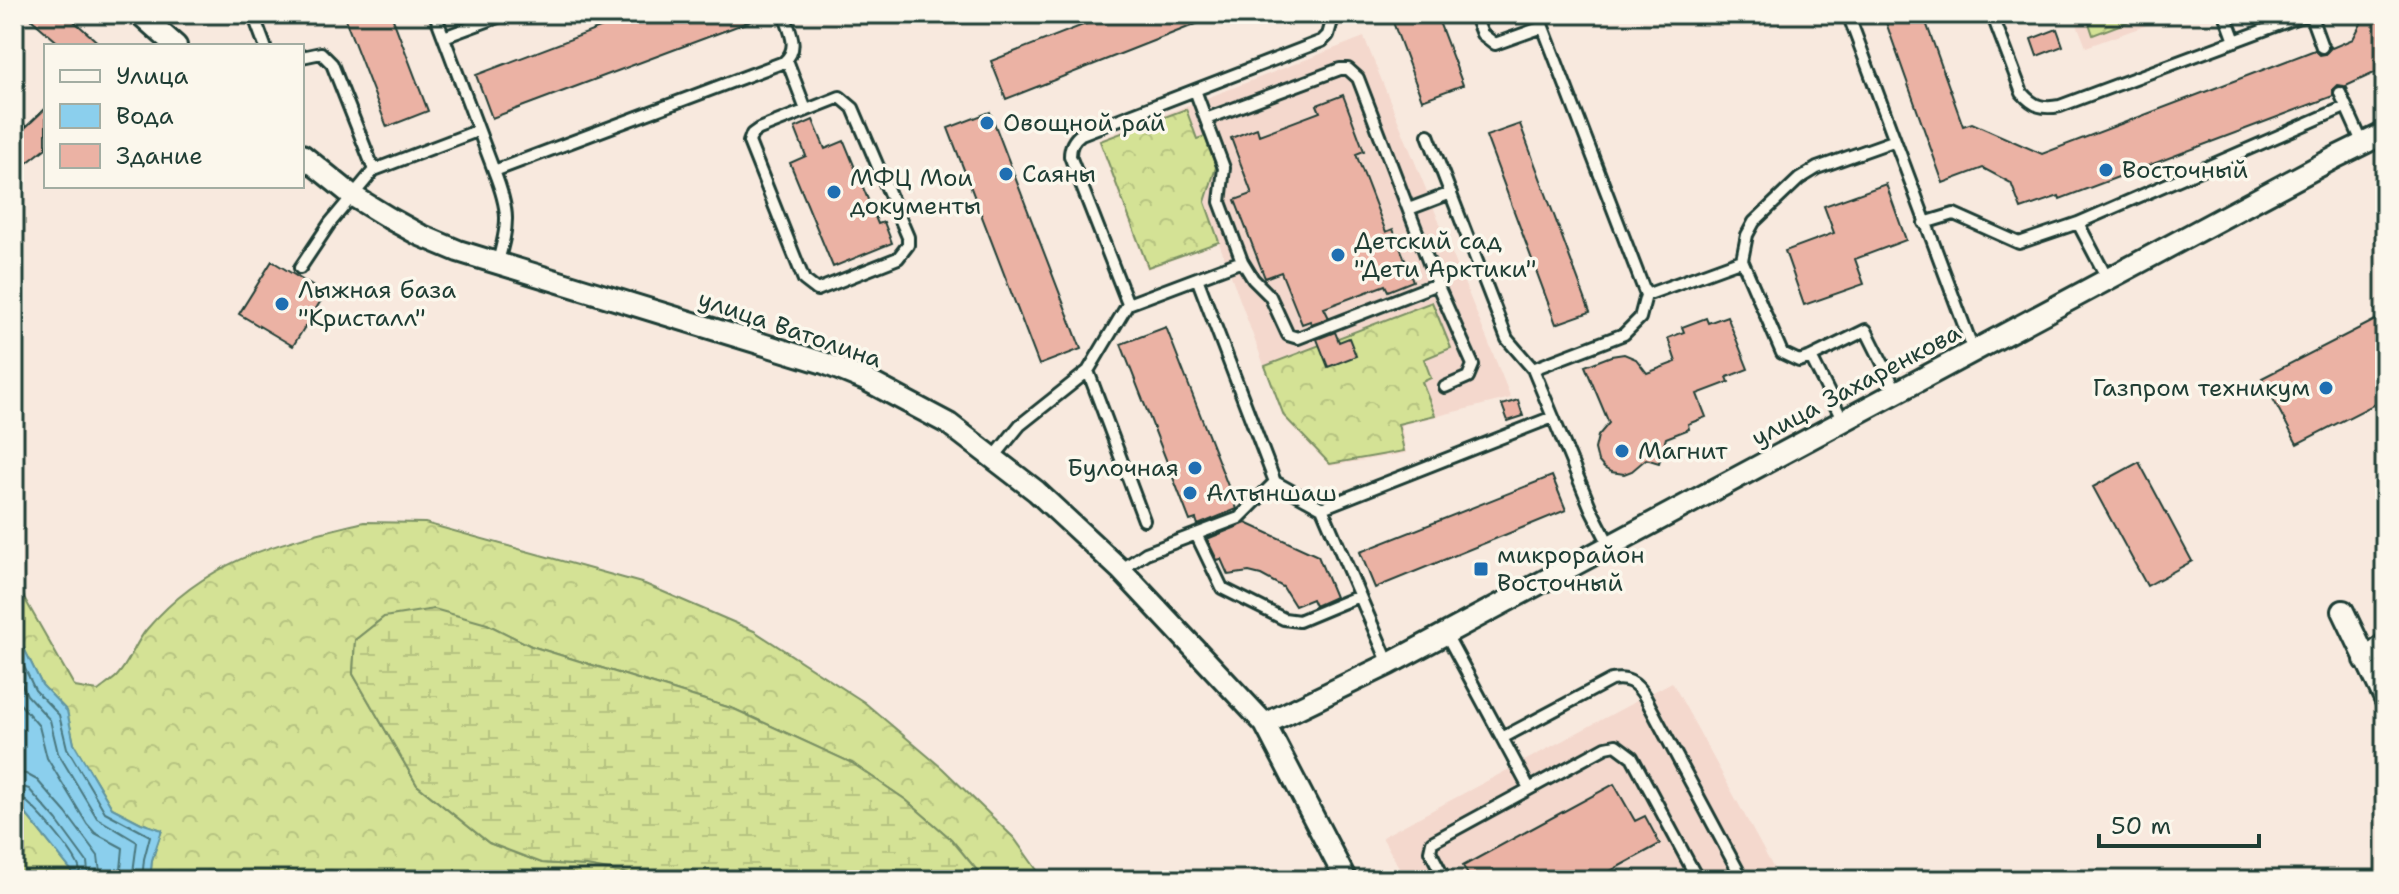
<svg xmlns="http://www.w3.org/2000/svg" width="2399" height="894" viewBox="0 0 2399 894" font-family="'Shantell Sans',sans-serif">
  <defs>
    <pattern id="forest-crowns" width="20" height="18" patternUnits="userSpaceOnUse" patternTransform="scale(2)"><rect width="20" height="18" fill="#d4e295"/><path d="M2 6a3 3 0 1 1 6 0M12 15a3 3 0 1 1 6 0" fill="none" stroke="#b6c381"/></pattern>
    <pattern id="wetland-marsh" width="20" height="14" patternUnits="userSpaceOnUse" patternTransform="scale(2)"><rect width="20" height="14" fill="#d4e295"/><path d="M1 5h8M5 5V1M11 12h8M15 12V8" fill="none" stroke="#b6c381"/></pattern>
  </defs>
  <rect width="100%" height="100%" fill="#f8e9de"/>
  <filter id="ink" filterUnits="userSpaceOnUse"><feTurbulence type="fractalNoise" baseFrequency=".0125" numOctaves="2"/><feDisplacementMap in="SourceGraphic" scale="16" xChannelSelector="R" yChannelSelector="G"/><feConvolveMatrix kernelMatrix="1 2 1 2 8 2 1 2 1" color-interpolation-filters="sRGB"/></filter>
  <g filter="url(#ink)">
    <path fill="#f4d8cd" d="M 2073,14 L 2178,14 L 2086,47 Z
      M 1364,37 L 1511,398 L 1401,425 L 1406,453 L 1330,466 L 1283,417 L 1219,243 L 1147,269 L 1098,140 Z
      M 1672,682 L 1780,880 L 1406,880 L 1382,837 Z"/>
    <path fill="url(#forest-crowns)" stroke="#7a9064" stroke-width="2" d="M 2086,14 L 2148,14 L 2093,35 Z
      M 1186,109 L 1197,139 L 1205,136 L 1216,167 L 1205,202 L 1219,242 L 1148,267 L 1100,141 Z
      M 1432,302 L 1451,348 L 1424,359 L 1431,378 L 1422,382 L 1435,415 L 1398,424 L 1404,451 L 1330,464 L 1284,416 L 1265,366 Z
      M 364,522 L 425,523 L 645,584 L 754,631 L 864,702 L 942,768 L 1014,838 L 1044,880 L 985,880 L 951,839 L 906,800 L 852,763 L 734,709 L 531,646 L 487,624 L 384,617 L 355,640 L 353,674 L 417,785 L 489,843 L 542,863 L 587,866 L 662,880 L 150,880 L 152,860 L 162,830 L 141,823 L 112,808 L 74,744 L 67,711 L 42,685 L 14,628 L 14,580 L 75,687 L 98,691 C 104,686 112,681 117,676 C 130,662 135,643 147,629 C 207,558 279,543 364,522 Z
      M 14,799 L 72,871 L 71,880 L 14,880 Z"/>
    <path fill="url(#wetland-marsh)" stroke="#7a9064" stroke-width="2" d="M 434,609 L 487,624 L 531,646 L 734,709 L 852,763 L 906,800 L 951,839 L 985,880 L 662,880 L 587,866 L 542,863 L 489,843 L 417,785 L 353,674 L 355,640 L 384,617 Z"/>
    <path fill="#8bcfed" stroke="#6095a3" stroke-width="2" d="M 14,628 L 42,685 L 67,711 L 74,744 L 112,808 L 141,823 L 162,830 L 152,860 L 150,880 L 71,880 L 71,870 L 14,799 Z"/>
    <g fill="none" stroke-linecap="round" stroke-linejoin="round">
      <path stroke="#4a777e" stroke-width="2" d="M 14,645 L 35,690 L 59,715 L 67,748 L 105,812 L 150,836 L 144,859 L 142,880
        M 14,669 L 27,695 L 50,720 L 58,753 L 97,818 L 137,842 L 132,880
        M 14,697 L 39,726 L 47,758 L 87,824 L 95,833 L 123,848 L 120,880
        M 14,772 L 26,774 L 37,780 L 66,813 L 98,856 L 101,880
        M 14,784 L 29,789 L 57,821 L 87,862 L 89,880
        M 14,794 C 28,796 73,852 79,867 C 80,871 79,876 79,880"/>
    </g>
    <path fill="#ebb2a4" stroke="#1f3d34" stroke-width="2" d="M 25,14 L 66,14 L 102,46 L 62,46 Z
      M 343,14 L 391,14 L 428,111 L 387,127 Z
      M 637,14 L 764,16 L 492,118 L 476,75 Z
      M 1111,14 L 1219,15 L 1006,99 L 991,61 Z
      M 1390,14 L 1436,14 L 1463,85 L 1422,100 Z
      M 1883,14 L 1923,14 L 1963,126 L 1972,123 L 2042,154 L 2315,50 L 2320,55 L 2325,54 L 2330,49 L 2329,44 L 2332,48 L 2353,39 L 2366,14 L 2385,14 L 2385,68 L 2346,86 L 2348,90 L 2344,86 L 2337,85 L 2333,89 L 2333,96 L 2060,199 L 2059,196 L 2021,209 L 2011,183 L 1983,168 L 1943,183 Z
      M 2057,29 L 2063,46 L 2037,56 L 2031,39 Z
      M 1343,95 L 1364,151 L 1356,154 L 1386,232 L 1393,229 L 1413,281 L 1388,291 L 1385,285 L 1324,308 L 1329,318 L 1311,324 L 1310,321 L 1302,324 L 1281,272 L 1265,278 L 1235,200 L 1252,194 L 1231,138 L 1257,128 L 1259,135 L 1320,112 L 1317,105 Z
      M 46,108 L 46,148 L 14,173 L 14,111 L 26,127 Z
      M 990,112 L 1081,349 L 1039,365 L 948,128 Z
      M 813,120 L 825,149 L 844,141 L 878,224 L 884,222 L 892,243 L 833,267 L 790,163 L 806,156 L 795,128 Z
      M 1520,124 L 1590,312 L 1556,324 L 1486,136 Z
      M 1886,184 L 1906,240 L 1855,259 L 1864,284 L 1804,305 L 1785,251 L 1834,233 L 1824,206 Z
      M 272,261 L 325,294 L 293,346 L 239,314 Z
      M 2385,315 L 2385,399 L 2297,444 L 2262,378 Z
      M 1727,316 L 1748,369 L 1727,377 L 1729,382 L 1697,394 L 1706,417 L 1688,424 L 1689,429 L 1666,438 L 1659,463 L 1646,459 L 1632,471 L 1624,474 L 1611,472 L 1604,468 L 1598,461 L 1595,449 L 1598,436 L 1609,423 L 1585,366 L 1611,356 L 1624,354 L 1636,359 L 1647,373 L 1676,362 L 1668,338 L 1684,332 L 1682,327 L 1706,318 L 1708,323 Z
      M 1166,327 L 1237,509 L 1198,525 L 1196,519 L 1190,521 L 1121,344 Z
      M 1335,332 L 1339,342 L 1349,338 L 1356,356 L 1328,367 L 1317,339 Z
      M 1518,400 L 1523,416 L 1508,421 L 1502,405 Z
      M 2139,462 L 2192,561 L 2147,586 L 2093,487 Z
      M 1552,476 L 1566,510 L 1375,588 L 1360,552 Z
      M 1246,523 L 1318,556 L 1335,597 L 1315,606 L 1312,599 L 1295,606 L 1283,587 L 1261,575 L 1249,572 L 1228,575 L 1221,559 L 1217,560 L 1207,539 Z
      M 1614,784 L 1635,821 L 1645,816 L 1660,844 L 1594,880 L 1471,880 L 1463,866 Z"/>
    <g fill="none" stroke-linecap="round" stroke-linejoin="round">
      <g stroke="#1f3d34" stroke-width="16">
        <path id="lane" d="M 253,14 L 265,46
          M 435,14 L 494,171
          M 1474,14 L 1482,34 L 1495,44 L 1543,27
          M 1538,14 L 1646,295 L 1640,318 L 1624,334 L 1533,369 L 1553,417
          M 1848,14 L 1974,352
          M 1992,14 L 2022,93 C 2034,107 2043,109 2060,106 L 2307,14
          M 2225,14 L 2235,41
          M 2310,14 L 2322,47
          M 444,37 L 506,14
          M 302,57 L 321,53 L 332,64 L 374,170
          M 787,60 L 806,110
          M 1195,90 L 1199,101 L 1224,168 L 1220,202 L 1242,261 L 1253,279 L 1270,296 L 1288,335 L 1298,338 L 1437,284 L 1358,78 L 1348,69 L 1340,69 L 1206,119
          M 2340,93 L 2363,144
          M 840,97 L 853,108 L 908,237 L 908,245 L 898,258 L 817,290 L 804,280 L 749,142 L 752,134 L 759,129 Z
          M 1428,135 L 1507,339 L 1533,369
          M 1409,209 L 1451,193
          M 1924,223 L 1954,214 L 2019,243 L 2078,223 L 2108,280
          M 2078,223 L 2345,107
          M 1742,260 L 1747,235 L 1754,222 L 1799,179 L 1817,168 L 1893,141
          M 497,265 C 509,223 510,212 494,171 L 784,62 C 800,48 790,32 784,14
          M 300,268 L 330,223 L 374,170 L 477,131
          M 1197,278 L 1242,261
          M 1437,284 L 1473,365 L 1468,377 L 1445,387
          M 1646,295 L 1742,260 L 1782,353 L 1799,361 L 1811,357 L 1843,421
          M 1128,304 L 1197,278 L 1275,482 L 1322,508 L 1553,417 L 1591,509 L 1610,546
          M 1811,357 L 1866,330 L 1897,392
          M 1088,371 L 1144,520
          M 994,457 L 1020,425 L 1088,371 L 1128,304 L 1070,156 C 1070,146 1073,140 1081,134 L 1322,41 L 1328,35 L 1334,14
          M 1322,508 L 1389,664
          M 1196,534 L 1222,588 L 1284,619 L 1299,621 L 1359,596
          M 1121,570 L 1146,553 L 1239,518 L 1275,482
          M 1446,634 L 1502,738 L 1611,680 C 1627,677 1636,682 1645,697 L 1743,880
          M 1502,738 L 1529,788
          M 1445,880 L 1430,851 L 1432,842 L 1606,747 L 1616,745 L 1632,757 L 1698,880
          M 1678,880 L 1694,872"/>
      </g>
      <g stroke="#1f3d34" stroke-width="26">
        <path id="street" d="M 140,14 L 176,46
          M 302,155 L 353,196 L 389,218 L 420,235 L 458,251 L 824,363 L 868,381 L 949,424 L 1036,491 L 1121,570 L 1265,724 L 1346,880
          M 2343,611 L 2385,699
          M 2365,660 L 2385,644
          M 1265,724 L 1389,664 L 2338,156 L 2385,133"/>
      </g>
      <use href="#lane" stroke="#fbf7ec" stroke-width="10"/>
      <use href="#street" stroke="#fbf7ec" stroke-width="20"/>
    </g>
  </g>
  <g fill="#1f6fb2" stroke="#fbf7ec" stroke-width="3">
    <circle cx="987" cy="123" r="8"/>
    <circle cx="2106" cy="170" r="8"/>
    <circle cx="1006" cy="174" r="8"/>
    <circle cx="834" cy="192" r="8"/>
    <circle cx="1338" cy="255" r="8"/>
    <circle cx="282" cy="304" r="8"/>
    <circle cx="2326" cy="388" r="8"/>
    <circle cx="1622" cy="451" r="8"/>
    <circle cx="1195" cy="468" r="8"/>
    <circle cx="1190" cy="493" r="8"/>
    <rect x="1473" y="561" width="16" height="16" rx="4"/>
  </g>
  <g text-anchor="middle" stroke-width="7" stroke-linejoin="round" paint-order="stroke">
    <g font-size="24" fill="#1f3d34" stroke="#fbf7ec" text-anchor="start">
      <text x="1003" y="131">Овощной рай</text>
      <text x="2122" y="178">Восточный</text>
      <text x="1022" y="182">Саяны</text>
      <text x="850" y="186">МФЦ Мои<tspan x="850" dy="28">документы</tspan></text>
      <text x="1354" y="249">Детский сад<tspan x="1354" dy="28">"Дети Арктики"</tspan></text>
      <text x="298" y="298">Лыжная база<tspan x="298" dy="28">"Кристалл"</tspan></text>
      <text x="2310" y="396" text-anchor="end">Газпром техникум</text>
      <text x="1638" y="459">Магнит</text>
      <text x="1179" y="476" text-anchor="end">Булочная</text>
      <text x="1206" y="501">Алтыншаш</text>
      <text x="1497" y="563">микрорайон<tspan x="1497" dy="28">Восточный</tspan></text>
    </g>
    <g font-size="24" fill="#1f3d34" stroke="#fbf7ec">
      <text transform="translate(790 329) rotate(19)" y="8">улица Ватолина</text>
      <text transform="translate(1856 385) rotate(-28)" y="8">улица Захаренкова</text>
    </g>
  </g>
  <rect width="2399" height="894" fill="none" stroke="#fbf7ec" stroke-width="48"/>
  <rect x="24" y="24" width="2351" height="846" fill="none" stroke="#1f3d34" stroke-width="3" filter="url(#ink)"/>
  <rect x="44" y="44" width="260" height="144" fill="#fbf7ec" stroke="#a3ada2" stroke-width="2"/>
  <rect x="60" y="70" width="40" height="12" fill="#fbf7ec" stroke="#a3ada2" stroke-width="2"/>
  <text x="116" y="84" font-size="24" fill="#1f3d34">Улица</text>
  <rect x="60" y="104" width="40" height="24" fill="#8bcfed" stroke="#a3ada2" stroke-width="2"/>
  <text x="116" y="124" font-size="24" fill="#1f3d34">Вода</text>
  <rect x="60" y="144" width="40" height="24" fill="#ebb2a4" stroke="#a3ada2" stroke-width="2"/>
  <text x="116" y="164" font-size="24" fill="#1f3d34">Здание</text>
  <path d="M2099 834v12h160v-12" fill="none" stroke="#1f3d34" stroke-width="4"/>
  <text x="2111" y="834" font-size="24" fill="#1f3d34" stroke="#fbf7ec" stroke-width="6" paint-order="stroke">50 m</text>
</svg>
